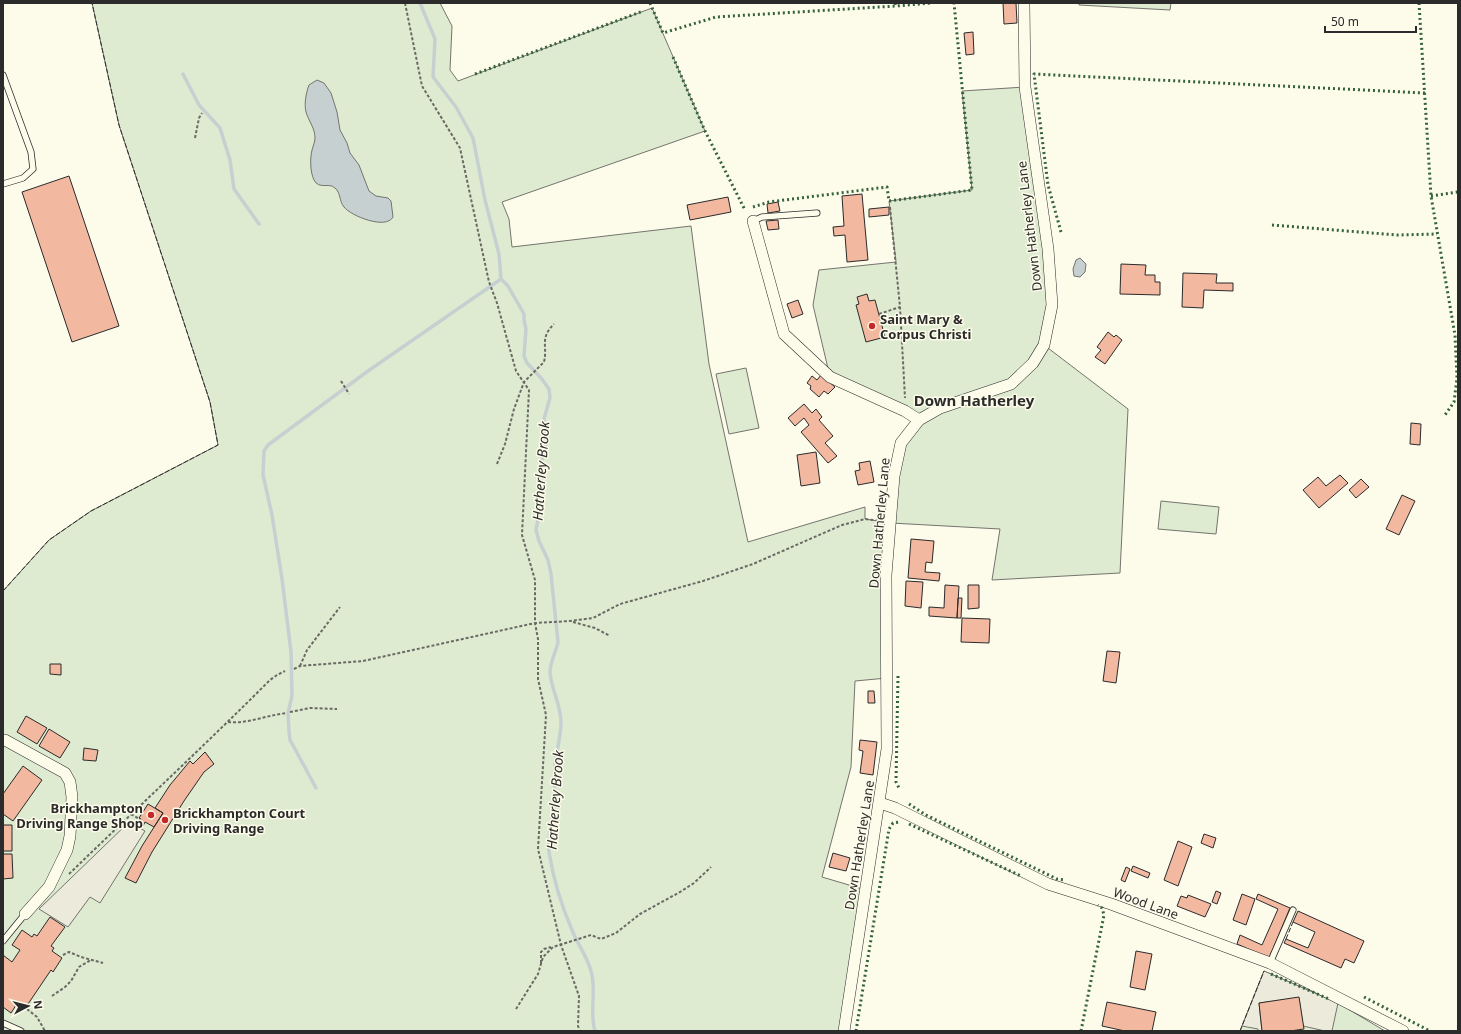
<svg xmlns="http://www.w3.org/2000/svg" width="1461" height="1034" viewBox="0 0 1461 1034" font-family="'Noto Sans',sans-serif">
  <rect width="100%" height="100%" fill="#fdfbea"/>
  <path fill="#deebd1" stroke="#74746e" d="M 92,3 L 440,3 L 452,26 L 450,70 L 458,81 L 652,8 L 705,131 L 502,202 L 509,219 L 512,247 L 691,226 L 709,364 L 748,542 L 865,507 L 865,519 L 891,523 L 901,443 L 919,420 L 830,377 L 813,305 L 819,270 L 896,262 L 889,201 L 972,190 L 962,91 L 1025,87 L 1052,305 L 1044,345 L 1128,409 L 1120,573 L 992,580 L 1000,529 L 891,523 L 887,678 L 855,681 L 851,767 L 822,877 L 866,890 L 844,1031 L 3,1031 L 3,591 L 49,540 L 91,511 L 218,445 L 210,402 L 119,125 Z
    M 1079,3 L 1171,3 L 1170,10 L 1079,5 Z
    M 746,368 L 759,428 L 729,434 L 716,374 Z
    M 1161,501 L 1219,507 L 1216,534 L 1158,529 Z
    M 1264,971 L 1338,1003 L 1385,1031 L 1240,1031 Z"/>
  <path fill="#eceadb" stroke="#74746e" d="M 129,822 L 145,831 L 100,903 L 90,897 L 68,927 L 39,909 Z
    M 1264,971 L 1338,1003 L 1332,1031 L 1325,1031 L 1303,1026 L 1299,998 L 1259,1003 L 1262,1031 L 1258,1031 L 1258,1029 L 1242,1026 Z"/>
  <path fill="#c7d0d0" stroke="#74746e" d="M 317,80 L 324,83 L 331,93 L 337,112 L 340,130 L 347,143 L 350,153 L 359,165 L 369,191 L 376,196 L 388,198 L 391,201 L 393,217 C 386,230 351,216 344,207 C 339,201 341,193 335,188 C 329,182 319,190 314,180 C 310,172 310,158 312,150 C 313,146 315,142 315,138 C 315,128 309,122 306,112 C 304,104 306,93 309,85 Z
    M 1080,258 L 1086,264 L 1085,272 L 1080,277 L 1074,276 L 1073,269 L 1076,260 Z"/>
  <g fill="none" stroke-linecap="round" stroke-linejoin="round">
    <path stroke="#c7d0d0" stroke-width="3.5" d="M 420,3 L 435,39 L 433,77 L 456,107 L 473,138 L 485,200 L 499,254 L 501,279 L 508,286 L 524,314 L 524,320 L 526,329 L 524,356 L 527,363 L 541,378 L 549,389 L 550,398 L 544,419 L 543,431 L 545,435 L 546,444 L 540,467 L 538,497 L 540,509 L 536,530 L 539,541 L 548,560 L 551,574 L 558,642 C 556,652 550,662 550,672 C 551,690 562,706 561,725 C 560,738 557,751 555,764 C 554,778 555,792 554,806 C 552,819 547,840 549,852 C 553,877 562,907 572,930 C 578,945 587,956 591,971 C 597,991 589,1012 595,1031
      M 183,74 L 199,105 L 220,128 L 230,160 L 234,189 L 259,224
      M 316,788 L 295,749 L 290,740 L 289,731 L 288,713 L 292,696 L 291,652 L 282,579 L 272,515 L 263,475 L 264,451 L 268,445 L 368,371 L 501,279"/>
  </g>
  <path fill="#f2b8a0" stroke="#2b2b2b" d="M 1003,3 L 1016,3 L 1017,23 L 1004,24 Z
    M 973,32 L 974,54 L 966,55 L 964,33 Z
    M 69,176 L 119,326 L 72,342 L 22,192 Z
    M 862,194 L 868,260 L 847,262 L 845,235 L 834,236 L 833,227 L 844,226 L 842,196 Z
    M 728,197 L 731,212 L 690,220 L 687,205 Z
    M 778,202 L 780,211 L 768,213 L 767,204 Z
    M 889,207 L 889,215 L 869,217 L 869,209 Z
    M 778,220 L 779,229 L 768,230 L 766,221 Z
    M 1121,264 L 1146,265 L 1145,275 L 1155,275 L 1155,282 L 1160,282 L 1160,295 L 1120,294 Z
    M 1183,273 L 1217,274 L 1216,283 L 1233,283 L 1233,291 L 1204,290 L 1203,308 L 1182,307 Z
    M 867,294 L 869,301 L 875,300 L 885,337 L 866,342 L 856,305 L 859,304 L 857,297 Z
    M 798,300 L 803,314 L 792,318 L 787,304 Z
    M 1108,332 L 1114,337 L 1116,335 L 1122,340 L 1105,364 L 1095,357 L 1101,350 L 1097,347 Z
    M 821,375 L 835,387 L 828,394 L 824,391 L 819,397 L 810,389 L 811,386 L 807,383 L 812,376 L 817,380 Z
    M 804,404 L 812,413 L 816,409 L 822,417 L 819,420 L 833,436 L 825,443 L 837,456 L 828,463 L 801,432 L 809,425 L 804,418 L 795,426 L 788,418 Z
    M 1411,423 L 1421,424 L 1420,445 L 1410,444 Z
    M 816,452 L 820,483 L 801,486 L 797,455 Z
    M 870,461 L 874,482 L 858,485 L 855,471 L 860,470 L 859,463 Z
    M 1340,475 L 1348,483 L 1319,508 L 1303,490 L 1318,477 L 1326,486 Z
    M 1361,479 L 1369,487 L 1356,498 L 1349,490 Z
    M 1402,495 L 1415,501 L 1399,535 L 1386,529 Z
    M 911,539 L 934,541 L 932,563 L 926,562 L 925,572 L 940,573 L 939,581 L 908,578 Z
    M 906,581 L 923,582 L 921,608 L 905,606 Z
    M 945,585 L 959,586 L 957,618 L 929,616 L 929,607 L 944,608 Z
    M 968,585 L 979,585 L 979,608 L 968,609 Z
    M 958,598 L 962,598 L 961,618 L 957,618 Z
    M 962,618 L 990,619 L 989,643 L 961,642 Z
    M 1107,651 L 1120,652 L 1116,683 L 1103,681 Z
    M 50,664 L 61,664 L 61,675 L 50,674 Z
    M 868,691 L 874,691 L 875,703 L 868,703 Z
    M 26,716 L 47,728 L 37,744 L 17,732 Z
    M 49,729 L 70,742 L 60,758 L 39,746 Z
    M 860,740 L 877,742 L 873,775 L 860,773 L 863,751 L 859,750 Z
    M 84,748 L 98,750 L 96,761 L 83,760 Z
    M 205,752 L 214,764 L 204,772 L 184,801 L 152,852 L 136,883 L 125,878 L 142,846 L 163,813 L 155,808 L 170,785 L 190,761 L 193,764 Z
    M 23,766 L 42,780 L 13,821 L 3,814 L 3,794 Z
    M 148,804 L 163,813 L 154,827 L 145,822 L 143,826 L 138,824 L 141,819 L 139,818 Z
    M 3,825 L 12,825 L 12,851 L 3,851 Z
    M 1204,834 L 1216,838 L 1213,848 L 1201,843 Z
    M 1178,841 L 1192,847 L 1178,886 L 1164,880 Z
    M 833,853 L 850,858 L 846,871 L 829,867 Z
    M 3,854 L 12,854 L 13,878 L 3,879 Z
    M 1133,866 L 1150,873 L 1148,878 L 1131,871 Z
    M 1126,867 L 1130,869 L 1125,882 L 1121,880 Z
    M 1216,891 L 1221,893 L 1217,904 L 1212,902 Z
    M 1242,894 L 1255,899 L 1246,925 L 1233,920 Z
    M 1258,894 L 1290,908 L 1269,958 L 1237,944 L 1240,935 L 1262,945 L 1278,909 L 1256,899 Z
    M 1188,895 L 1211,904 L 1205,917 L 1177,906 L 1181,896 L 1187,898 Z
    M 1298,911 L 1364,941 L 1354,963 L 1345,959 L 1341,968 L 1284,943 L 1286,939 L 1308,948 L 1315,932 L 1293,922 Z
    M 50,917 L 65,927 L 51,946 L 54,948 L 52,951 L 62,958 L 53,972 L 51,970 L 26,1007 L 18,1002 L 11,1013 L 3,1007 L 3,955 L 12,962 L 20,950 L 12,945 L 22,930 L 32,937 L 34,934 L 37,936 Z
    M 1136,951 L 1152,954 L 1145,990 L 1130,987 Z
    M 1299,997 L 1304,1029 L 1290,1031 L 1262,1031 L 1259,1003 Z
    M 1107,1002 L 1156,1012 L 1152,1031 L 1125,1031 L 1102,1026 Z"/>
  <g fill="none" stroke-linecap="round" stroke-linejoin="round">
    <g stroke="#2b2b2b" stroke-width="7">
      <path id="service" d="M 3,75 L 31,152 L 33,169 L 23,178 L 3,184
        M 753,221 L 762,217 L 817,213
        M 3,941 L 25,914
        M 1270,963 L 1293,910
        M 3,1023 L 21,1031"/>
    </g>
    <g stroke="#2b2b2b" stroke-width="12">
      <path id="minor" d="M 753,221 L 784,334 L 830,377 L 905,411 L 919,420
        M 5,740 L 65,773 L 70,782 L 72,797 L 70,836 L 67,850 L 49,887 L 25,914
        M 880,803 L 895,808 L 1048,884 L 1111,904 L 1270,963 L 1403,1031
        M 844,1031 L 887,749 L 886,575 L 894,476 L 901,443 L 919,420 L 940,408 L 1011,384 L 1033,363 L 1044,345 L 1052,305 L 1048,249 L 1025,87 L 1024,3"/>
    </g>
    <path stroke="#6a6964" stroke-width="2" stroke-dasharray="3 2" stroke-linecap="butt" d="M 405,3 L 422,86 L 460,148 L 489,282 L 497,303 L 516,371 L 529,390 L 522,535 L 535,580 L 535,623 L 538,639 L 538,679 L 546,715 L 538,849 L 561,945 L 579,996 L 578,1026 L 580,1031
      M 195,138 L 199,118 L 202,113
      M 890,207 L 900,307 L 905,398
      M 879,314 L 900,307
      M 341,381 L 349,394
      M 497,464 L 505,444 L 514,409 L 524,382 L 544,362 C 548,346 539,339 554,324
      M 573,622 L 595,628 L 610,636
      M 300,666 L 307,650 L 340,607
      M 294,669 L 300,666 L 363,661 L 535,623 L 570,621 L 593,618 L 620,604 L 703,581 L 753,564 L 842,525 L 865,519 L 880,521
      M 290,712 L 310,708 L 337,709
      M 228,722 C 248,724 267,715 287,713
      M 131,814 L 141,820
      M 69,874 C 136,809 204,746 270,680 L 277,675 L 285,671
      M 63,955 L 69,952 L 81,957 L 103,963
      M 541,963 L 541,952 L 544,949 L 551,947
      M 52,996 L 65,987 L 71,981 L 79,967 L 91,960
      M 27,1009 L 37,1017 L 45,1031
      M 516,1009 L 538,974 L 543,957 L 553,947 L 591,935 L 601,939 L 616,933 L 640,914 L 680,892 L 694,883 L 711,867"/>
    <use href="#service" stroke="#fdfbea" stroke-width="5.5"/>
    <use href="#minor" stroke="#fdfbea" stroke-width="11"/>
    <path stroke="#34623c" stroke-width="3" stroke-dasharray="2 3" stroke-linecap="butt" d="M 650,3 L 663,33 L 716,17 L 896,6
      M 895,3 L 896,6 L 932,3
      M 1419,3 L 1431,196 L 1455,335 L 1457,378 L 1454,402 L 1445,415
      M 673,57 L 705,131 L 745,210
      M 475,74 L 643,11
      M 1431,196 L 1458,192
      M 753,207 L 769,202 L 887,187 L 889,201 L 972,190 L 954,3
      M 1272,225 L 1397,235 L 1437,234
      M 1061,232 L 1048,185 L 1034,74 L 1425,93
      M 898,676 L 896,782 L 900,790
      M 909,804 L 926,815 L 1057,879 L 1065,880
      M 909,824 L 1021,876
      M 1271,974 L 1329,999
      M 1364,997 L 1430,1031
      M 856,1031 L 889,829 L 893,823 L 899,822
      M 1081,1031 L 1104,915 L 1102,908 L 1098,905"/>
    <path stroke="#2b2b2b" stroke-width="1" stroke-dasharray="5 2" stroke-linecap="butt" d="M 3,591 L 49,540 L 91,511 L 218,445 L 210,402 L 119,125 L 92,3
      M 1286,939 L 1293,922
      M 1240,1031 L 1264,971"/>
  </g>
  <g fill="#c62828" stroke="#fdfbea" stroke-width="1.5">
    <circle cx="872" cy="326" r="4"/>
    <circle cx="151" cy="815" r="4"/>
    <circle cx="165" cy="820" r="4"/>
  </g>
  <g text-anchor="middle" stroke-width="3" stroke-linejoin="round" paint-order="stroke">
    <g font-size="13" fill="#2b2b2b" stroke="#fdfbea">
      <text transform="translate(1029 226) rotate(-97)" y="5">Down Hatherley Lane</text>
      <text transform="translate(879 523) rotate(-85)" y="5">Down Hatherley Lane</text>
      <text transform="translate(859 845) rotate(-81)" y="5">Down Hatherley Lane</text>
      <text transform="translate(1146 903) rotate(20)" y="5">Wood Lane</text>
    </g>
    <g font-size="13" font-weight="bold" fill="#2b2b2b" stroke="#fdfbea" text-anchor="start">
      <text x="880" y="324">Saint Mary &amp;<tspan x="880" dy="15">Corpus Christi</tspan></text>
      <text x="143" y="813" text-anchor="end">Brickhampton<tspan x="143" dy="15">Driving Range Shop</tspan></text>
      <text x="173" y="818">Brickhampton Court<tspan x="173" dy="15">Driving Range</tspan></text>
    </g>
    <g font-size="14" font-style="italic" fill="#2b2b2b" stroke="#fdfbea">
      <text transform="translate(541 471) rotate(-86)" y="5">Hatherley Brook</text>
      <text transform="translate(555 800) rotate(-86)" y="5">Hatherley Brook</text>
    </g>
    <g font-size="15" font-weight="bold" fill="#2b2b2b" stroke="#fdfbea">
      <text x="974" y="406">Down Hatherley</text>
    </g>
  </g>
  <rect width="1461" height="1034" fill="none" stroke="#2b2b2b" stroke-width="8"/>
  <g transform="translate(28 1006) rotate(83)" stroke="#fdfbea" stroke-width="3" paint-order="stroke">
  <path d="M0-3L7 15L0 10L-7 15Z" fill="#2b2b2b"/>
  <text y="-6" font-size="11" font-weight="bold" text-anchor="middle" fill="#2b2b2b">N</text>
  </g>
  <path d="M1325 26v6h91v-6" fill="none" stroke="#2b2b2b" stroke-width="2"/>
  <text x="1331" y="26" font-size="12" fill="#2b2b2b" stroke="#fdfbea" stroke-width="3" paint-order="stroke">50 m</text>
</svg>
